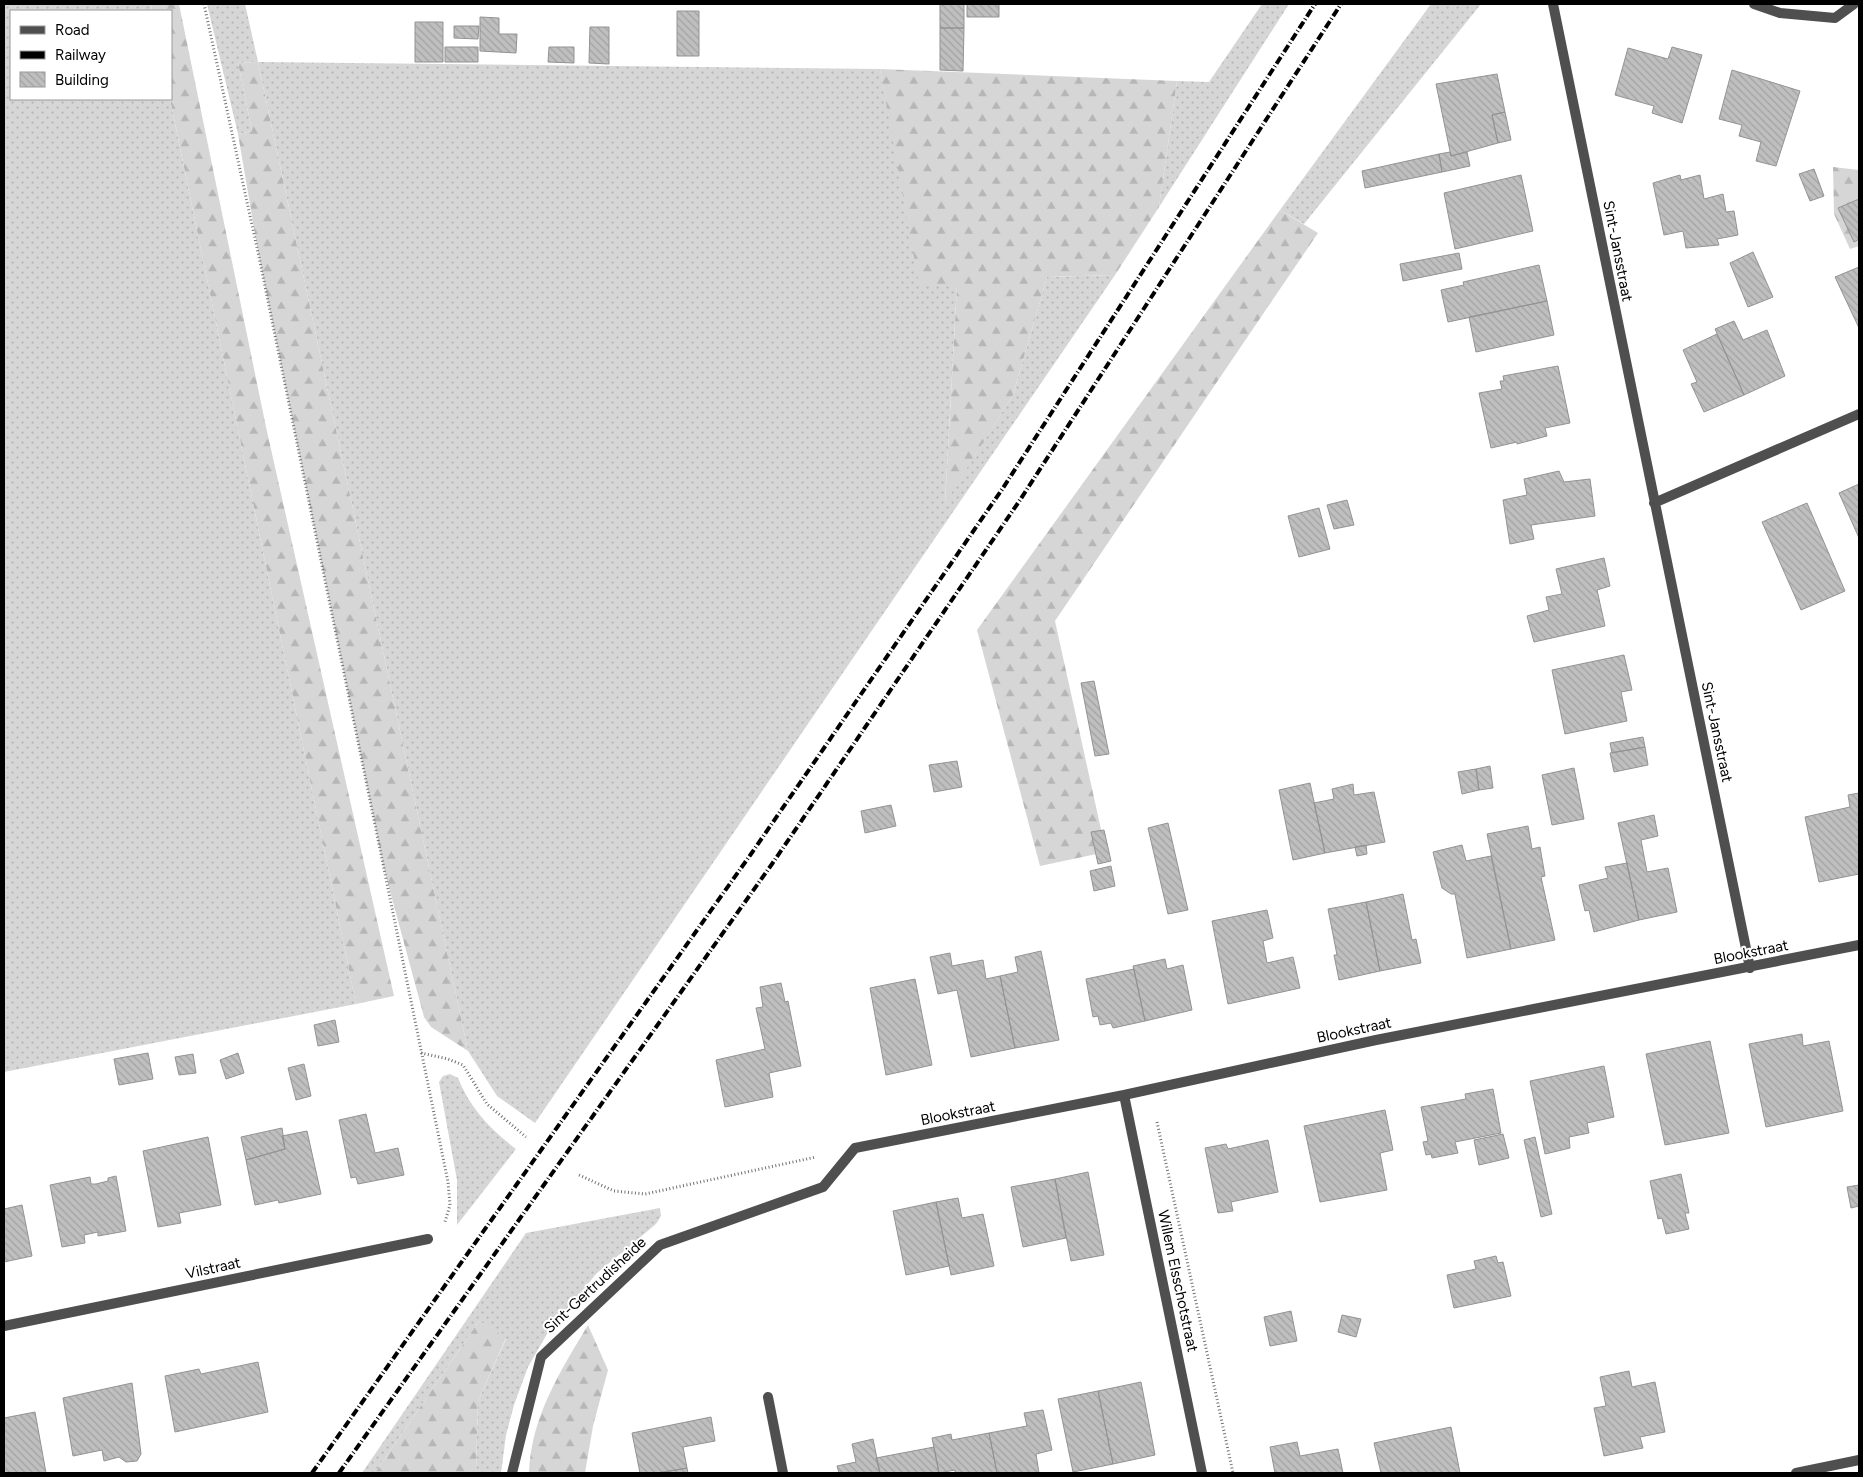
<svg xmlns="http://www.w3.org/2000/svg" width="1863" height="1477" viewBox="0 0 1863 1477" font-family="Figtree,sans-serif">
  <defs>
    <pattern id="grass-dots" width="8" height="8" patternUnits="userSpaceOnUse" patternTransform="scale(1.25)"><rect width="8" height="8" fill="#d6d6d6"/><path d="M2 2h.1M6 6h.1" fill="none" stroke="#b6b6b6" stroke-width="1.8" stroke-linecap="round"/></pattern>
    <pattern id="forest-firs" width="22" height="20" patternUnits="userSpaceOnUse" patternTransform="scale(1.25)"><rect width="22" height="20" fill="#d6d6d6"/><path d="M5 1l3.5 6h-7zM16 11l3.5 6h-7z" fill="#b6b6b6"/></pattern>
    <pattern id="building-back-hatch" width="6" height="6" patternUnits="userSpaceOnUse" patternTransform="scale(1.25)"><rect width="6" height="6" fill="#bfbfbf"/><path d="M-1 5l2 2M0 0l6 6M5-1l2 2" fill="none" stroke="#a2a2a2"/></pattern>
  </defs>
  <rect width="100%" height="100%" fill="#fff"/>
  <path fill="url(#grass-dots)" d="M 4,4 L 151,4 L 152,11 L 11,11 L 11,99 L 170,99 L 356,1004 L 4,1072 Z
    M 207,4 L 245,4 L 258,62 L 880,69 L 902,184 L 957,285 L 945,502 L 1013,395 L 1047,277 L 1115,275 L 535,1123 L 497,1096 L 468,1051 L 258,62 L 238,63 L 252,131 L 238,134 Z
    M 1262,4 L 1289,4 L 1159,207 L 1177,81 L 1209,82 Z
    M 1431,4 L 1481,4 L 1304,224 L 1280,210 Z
    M 450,1074 L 458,1078 C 470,1108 490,1129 516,1149 L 457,1225 L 457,1180 L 439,1082 L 443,1076 Z
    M 660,1208 L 661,1216 L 656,1224 L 596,1274 L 547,1334 L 528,1367 L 514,1405 L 506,1435 L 501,1473 L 476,1473 L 478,1401 L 506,1339 L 479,1321 L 375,1473 L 362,1473 L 526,1233 Z"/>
  <path fill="url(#forest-firs)" d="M 151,4 L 179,4 L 266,427 L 394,996 L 356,1004 L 170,99 L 171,11 L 152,11 Z
    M 258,62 L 468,1051 L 431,1027 L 424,1017 L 383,865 L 259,257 L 238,134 L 252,131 L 238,63 Z
    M 880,69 L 1177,81 L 1159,207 L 1115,275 L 1047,277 L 1013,395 L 945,503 L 957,286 L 919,284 Z
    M 1833,167 L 1859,170 L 1859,246 L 1850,249 L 1834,214 Z
    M 1280,210 L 1318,233 L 1055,621 L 1106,852 L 1040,866 L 977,630 Z
    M 479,1321 L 506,1338 L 478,1401 L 476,1473 L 375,1473 Z
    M 588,1325 L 608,1370 L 593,1426 L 585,1473 L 529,1473 C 531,1417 560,1372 588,1325 Z"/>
  <path fill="url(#building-back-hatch)" stroke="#939393" d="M 940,4 L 964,4 L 964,28 L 940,28 Z
    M 967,4 L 999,4 L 999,17 L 967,17 Z
    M 677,11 L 699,11 L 699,56 L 677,56 Z
    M 480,17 L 499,18 L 499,34 L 517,34 L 516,53 L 480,51 Z
    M 415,22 L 443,22 L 443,62 L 415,62 Z
    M 454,26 L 479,26 L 478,39 L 454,38 Z
    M 590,27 L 609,27 L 609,64 L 589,63 Z
    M 940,28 L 964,28 L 963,71 L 940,70 Z
    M 445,47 L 478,47 L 478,62 L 445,62 Z
    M 549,47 L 574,47 L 574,63 L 548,62 Z
    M 1672,47 L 1702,55 L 1682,123 L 1652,113 L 1654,106 L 1615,95 L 1628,48 L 1668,59 Z
    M 1732,70 L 1800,91 L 1776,166 L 1756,161 L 1761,142 L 1739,136 L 1742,125 L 1719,119 Z
    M 1497,74 L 1505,112 L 1492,115 L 1498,143 L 1451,156 L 1436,84 Z
    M 1505,112 L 1511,140 L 1498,143 L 1492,115 Z
    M 1450,152 L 1451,156 L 1467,152 L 1470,166 L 1442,172 L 1439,154 Z
    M 1439,154 L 1442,172 L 1365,188 L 1362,171 Z
    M 1814,169 L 1824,196 L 1810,201 L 1799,174 Z
    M 1521,175 L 1533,231 L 1455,249 L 1444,193 Z
    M 1680,175 L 1681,180 L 1700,175 L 1704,199 L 1723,194 L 1726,212 L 1734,211 L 1738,235 L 1717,239 L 1719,245 L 1686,248 L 1683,231 L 1664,235 L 1653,183 Z
    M 1859,199 L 1859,239 L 1854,242 L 1838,208 Z
    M 1753,252 L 1773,297 L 1748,307 L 1730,263 Z
    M 1459,253 L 1462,269 L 1403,281 L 1400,264 Z
    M 1539,265 L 1547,301 L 1448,322 L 1441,290 L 1464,285 L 1463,282 Z
    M 1859,267 L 1859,328 L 1835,277 Z
    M 1547,301 L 1554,335 L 1476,352 L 1469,317 Z
    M 1734,321 L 1743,340 L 1767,330 L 1785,376 L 1744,395 L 1715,329 Z
    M 1717,334 L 1744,395 L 1704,412 L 1691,384 L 1697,382 L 1683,350 Z
    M 1558,366 L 1570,423 L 1545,428 L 1547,436 L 1517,444 L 1517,442 L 1491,448 L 1479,393 L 1502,389 L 1500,381 L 1504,381 L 1503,376 Z
    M 1559,471 L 1564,482 L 1590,479 L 1595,516 L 1531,525 L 1534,539 L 1510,544 L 1503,500 L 1527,495 L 1524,479 Z
    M 1859,484 L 1859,538 L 1839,493 Z
    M 1347,500 L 1354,525 L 1334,529 L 1327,505 Z
    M 1807,503 L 1845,591 L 1801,610 L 1762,522 Z
    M 1319,508 L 1330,549 L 1299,557 L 1288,516 Z
    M 1604,558 L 1610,586 L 1597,590 L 1605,626 L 1534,642 L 1527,616 L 1549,610 L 1546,597 L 1562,594 L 1556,569 Z
    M 1624,655 L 1632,690 L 1621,692 L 1627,721 L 1565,734 L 1552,670 Z
    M 1094,681 L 1109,754 L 1095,756 L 1081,683 Z
    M 1643,737 L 1645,747 L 1612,753 L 1610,743 Z
    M 1645,747 L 1648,765 L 1614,772 L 1610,753 Z
    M 957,761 L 962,787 L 934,792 L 929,765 Z
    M 1490,766 L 1493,788 L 1479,790 L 1476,769 Z
    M 1574,768 L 1584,819 L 1552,825 L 1542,775 Z
    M 1476,769 L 1479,790 L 1462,794 L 1458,772 Z
    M 1310,783 L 1325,853 L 1293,860 L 1279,790 Z
    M 1353,784 L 1354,795 L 1374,792 L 1385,842 L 1325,853 L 1314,803 L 1334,799 L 1332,789 Z
    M 1859,793 L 1859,874 L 1819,882 L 1805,817 L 1850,807 L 1848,795 Z
    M 891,805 L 896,826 L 865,833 L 861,811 Z
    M 1654,815 L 1658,836 L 1641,840 L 1647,872 L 1668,868 L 1677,912 L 1639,920 L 1618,823 Z
    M 1168,823 L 1188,910 L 1168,914 L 1148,828 Z
    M 1528,826 L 1532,849 L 1540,847 L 1545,876 L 1541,877 L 1555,940 L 1511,949 L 1487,834 Z
    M 1104,830 L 1111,861 L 1098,864 L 1091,832 Z
    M 1366,845 L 1367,854 L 1357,856 L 1355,847 Z
    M 1462,845 L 1466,861 L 1491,856 L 1511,949 L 1467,958 L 1455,894 L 1451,894 L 1442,888 L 1433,852 Z
    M 1627,863 L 1639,920 L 1594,932 L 1589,910 L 1585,911 L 1579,885 L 1608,878 L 1605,867 Z
    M 1111,866 L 1115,886 L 1094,891 L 1090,871 Z
    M 1403,894 L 1412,940 L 1416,939 L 1421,963 L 1380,971 L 1366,902 Z
    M 1366,902 L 1380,971 L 1339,980 L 1334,955 L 1337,955 L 1328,909 Z
    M 1267,910 L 1273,938 L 1263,941 L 1267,963 L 1293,957 L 1300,988 L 1228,1004 L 1212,921 Z
    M 1041,951 L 1059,1040 L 1015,1048 L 1000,976 L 1018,972 L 1015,957 Z
    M 950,953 L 952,966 L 983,960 L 986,979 L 1000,976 L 1015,1048 L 971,1057 L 957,990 L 938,994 L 930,957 Z
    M 1165,959 L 1167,969 L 1183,965 L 1192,1010 L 1145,1021 L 1133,966 Z
    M 1134,969 L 1145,1021 L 1113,1028 L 1111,1023 L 1100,1025 L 1098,1016 L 1093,1017 L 1086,979 Z
    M 915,979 L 932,1065 L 886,1075 L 870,988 Z
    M 781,983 L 785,1002 L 788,1001 L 801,1066 L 769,1073 L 773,1097 L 725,1107 L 716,1060 L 765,1049 L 756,1008 L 763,1007 L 760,987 Z
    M 335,1020 L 339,1042 L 318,1046 L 314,1025 Z
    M 1802,1034 L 1803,1046 L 1829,1041 L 1843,1111 L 1766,1127 L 1749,1044 Z
    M 1710,1041 L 1729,1133 L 1665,1145 L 1646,1054 Z
    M 148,1053 L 153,1079 L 119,1085 L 114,1059 Z
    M 238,1053 L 244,1073 L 226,1079 L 220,1060 Z
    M 193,1054 L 196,1073 L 179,1075 L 175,1057 Z
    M 304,1064 L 311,1096 L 296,1100 L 288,1068 Z
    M 1604,1066 L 1614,1117 L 1587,1123 L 1589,1133 L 1569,1137 L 1570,1148 L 1545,1154 L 1530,1081 Z
    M 1493,1089 L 1501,1133 L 1455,1142 L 1458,1153 L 1432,1158 L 1431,1154 L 1426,1155 L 1423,1142 L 1428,1141 L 1421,1107 L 1466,1099 L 1465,1094 Z
    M 1385,1110 L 1393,1150 L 1380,1153 L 1387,1190 L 1320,1202 L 1304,1126 Z
    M 366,1114 L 375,1153 L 398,1148 L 404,1175 L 358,1184 L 356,1177 L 351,1178 L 339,1120 Z
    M 282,1128 L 285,1149 L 246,1160 L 241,1137 Z
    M 307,1131 L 321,1194 L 279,1203 L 278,1200 L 255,1205 L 246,1160 L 285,1149 L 282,1136 Z
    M 1503,1134 L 1509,1158 L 1479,1165 L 1474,1140 Z
    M 208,1137 L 221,1205 L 179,1213 L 181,1223 L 158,1227 L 143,1151 Z
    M 1535,1137 L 1552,1214 L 1541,1217 L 1524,1140 Z
    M 1268,1140 L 1278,1192 L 1231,1202 L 1233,1211 L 1218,1213 L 1205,1148 L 1226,1144 L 1228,1149 Z
    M 1088,1172 L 1104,1255 L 1071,1261 L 1055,1179 Z
    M 1681,1174 L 1689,1213 L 1685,1213 L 1689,1229 L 1666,1234 L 1662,1218 L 1658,1219 L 1650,1181 Z
    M 116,1176 L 126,1231 L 98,1236 L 98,1232 L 84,1235 L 85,1243 L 62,1247 L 50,1185 L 90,1177 L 91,1184 L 96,1184 L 108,1181 L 108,1178 Z
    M 1055,1179 L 1066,1238 L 1023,1247 L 1011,1187 Z
    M 1859,1185 L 1859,1206 L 1851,1208 L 1847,1187 Z
    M 958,1198 L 962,1218 L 983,1214 L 994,1266 L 951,1275 L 936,1202 Z
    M 936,1202 L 949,1266 L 906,1275 L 893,1211 Z
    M 22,1205 L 32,1256 L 4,1262 L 4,1209 Z
    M 1496,1256 L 1498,1263 L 1503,1262 L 1511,1296 L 1454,1308 L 1447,1275 L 1476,1269 L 1474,1261 Z
    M 1291,1311 L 1297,1341 L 1270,1346 L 1264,1317 Z
    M 1342,1315 L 1361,1319 L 1356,1337 L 1338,1332 Z
    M 258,1362 L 268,1412 L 175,1432 L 165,1376 L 199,1369 L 201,1374 Z
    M 1629,1371 L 1632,1387 L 1655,1382 L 1665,1432 L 1640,1437 L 1643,1448 L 1604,1456 L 1594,1408 L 1606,1406 L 1600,1377 Z
    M 1141,1382 L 1155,1455 L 1113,1464 L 1098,1391 Z
    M 132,1383 L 141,1454 L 137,1461 L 126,1462 L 119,1457 L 104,1461 L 102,1450 L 73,1456 L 63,1398 Z
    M 1098,1391 L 1113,1464 L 1073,1472 L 1058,1399 Z
    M 1043,1410 L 1052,1450 L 1036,1454 L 1039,1473 L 997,1473 L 989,1433 L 1027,1426 L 1024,1413 Z
    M 35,1412 L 46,1473 L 4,1473 L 4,1418 Z
    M 711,1417 L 715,1441 L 683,1447 L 687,1468 L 658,1473 L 640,1473 L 632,1433 Z
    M 1451,1427 L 1460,1473 L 1381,1473 L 1374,1443 Z
    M 989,1433 L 997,1473 L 955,1473 L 955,1470 L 939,1473 L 932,1438 L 951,1434 L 952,1440 Z
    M 873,1439 L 880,1473 L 839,1473 L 837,1466 L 856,1462 L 852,1444 Z
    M 1297,1442 L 1300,1456 L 1338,1449 L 1343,1473 L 1275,1473 L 1270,1447 Z
    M 934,1447 L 939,1473 L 880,1473 L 876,1458 Z
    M 687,1468 L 688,1473 L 658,1473 Z"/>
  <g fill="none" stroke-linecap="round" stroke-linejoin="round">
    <path stroke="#717171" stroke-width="3" stroke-dasharray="1 2.5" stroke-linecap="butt" d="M 204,4 L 259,257 L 448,1182 L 450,1205 L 445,1222
      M 421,1053 L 448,1059 L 463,1065 L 487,1104 L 526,1137
      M 1157,1122 L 1233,1473
      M 579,1175 L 614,1191 L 645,1194 L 816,1157"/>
    <path stroke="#4f4f4f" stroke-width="10" d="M 1553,4 L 1750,968
      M 1754,4 L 1780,13 L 1835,18 L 1854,4
      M 1654,503 L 1859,414
      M 1124,1095 L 1202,1473
      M 4,1326 L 428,1239
      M 768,1397 L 783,1473
      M 512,1473 L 541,1357 L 660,1245 L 823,1187 L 855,1148 L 1124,1095 L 1376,1040 L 1859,945
      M 1796,1473 L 1859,1460"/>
    <path stroke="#000" stroke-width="4" stroke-dasharray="8 2.5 1 2.5" stroke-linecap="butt" d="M 312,1473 L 751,854 L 1003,488 L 1315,4
      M 339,1473 L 772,864 L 1020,500 L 1341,4"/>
  </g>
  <g text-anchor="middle" stroke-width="4" stroke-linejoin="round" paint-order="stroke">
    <g font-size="15" fill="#000" stroke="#fff">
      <text transform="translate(1618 251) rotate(79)" y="5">Sint-Jansstraat</text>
      <text transform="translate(1717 732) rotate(78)" y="5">Sint-Jansstraat</text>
      <text transform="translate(1751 952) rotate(-11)" y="5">Blookstraat</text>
      <text transform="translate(1354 1030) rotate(-12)" y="5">Blookstraat</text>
      <text transform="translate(958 1113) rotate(-11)" y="5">Blookstraat</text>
      <text transform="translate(213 1268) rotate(-12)" y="5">Vilstraat</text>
      <text transform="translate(1178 1281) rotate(78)" y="5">Willem Elsschotstraat</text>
      <text transform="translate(595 1285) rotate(-43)" y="5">Sint-Gertrudisheide</text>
    </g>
  </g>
  <rect width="1863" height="1477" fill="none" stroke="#000000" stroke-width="10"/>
  <rect x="10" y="10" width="162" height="90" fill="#ffffff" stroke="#999999"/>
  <rect x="20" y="26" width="25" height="8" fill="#4f4f4f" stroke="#999999"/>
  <text x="55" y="35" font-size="15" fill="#000000">Road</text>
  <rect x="20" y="51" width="25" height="8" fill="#000000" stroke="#999999"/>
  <text x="55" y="60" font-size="15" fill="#000000">Railway</text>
  <rect x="20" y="72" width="25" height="15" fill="url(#building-back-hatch)" stroke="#999999"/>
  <text x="55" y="85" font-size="15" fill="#000000">Building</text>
</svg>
